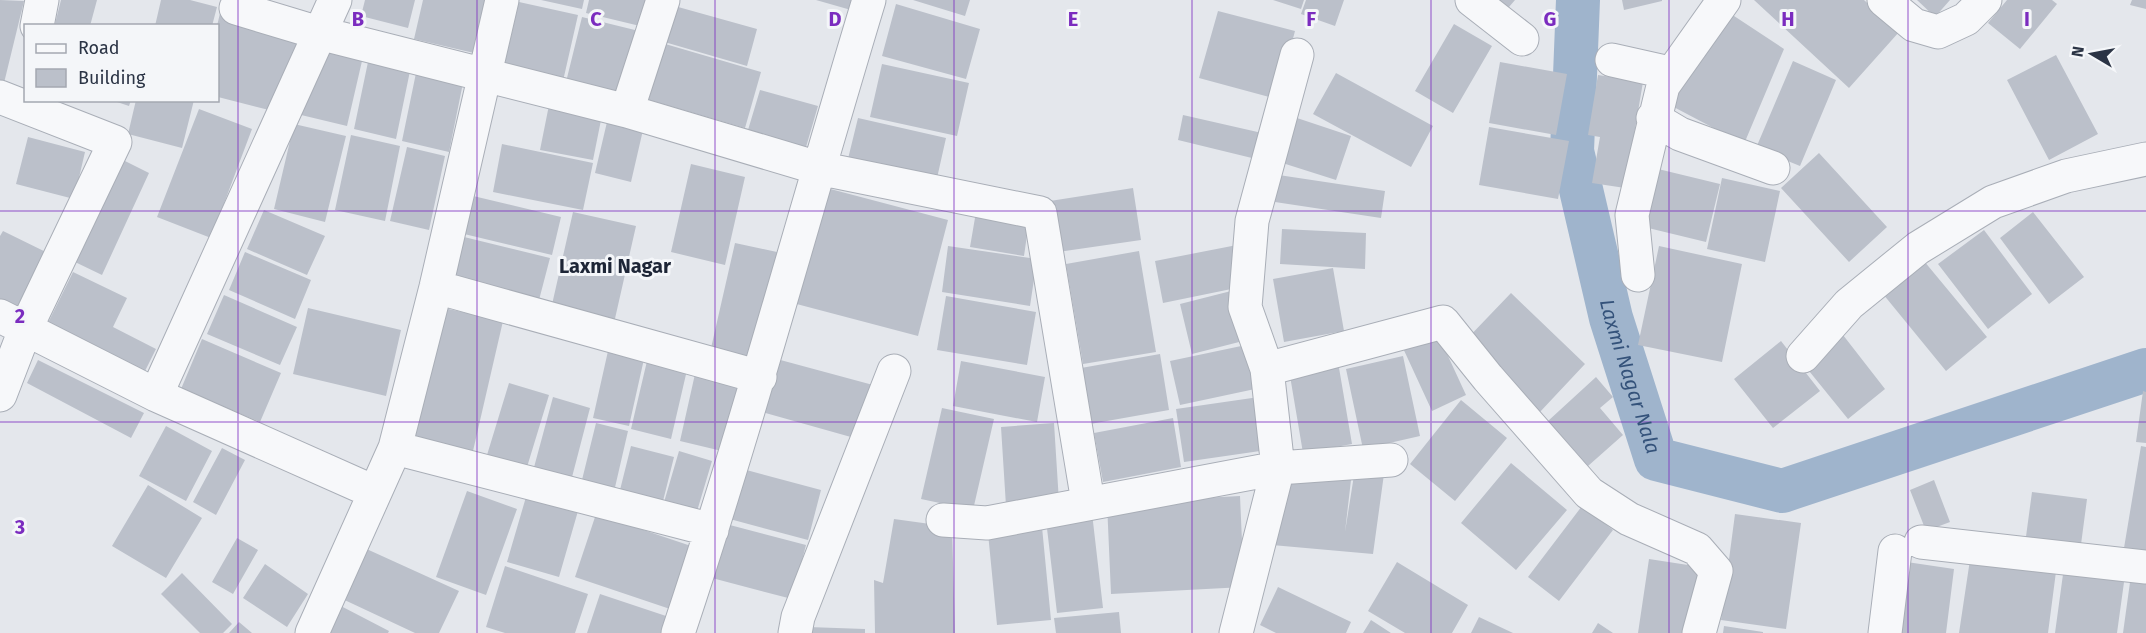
<svg xmlns="http://www.w3.org/2000/svg" width="2146" height="633" viewBox="0 0 2146 633" font-family="'Fira Sans',sans-serif">
  <rect width="100%" height="100%" fill="#e4e7ec"/>
  <g fill="none" stroke-linecap="round" stroke-linejoin="round">
    <path stroke="#9fb4cc" stroke-width="44" id="s1" d="M 1578,0 L 1572,151 L 1611,318 L 1656,459 L 1782,491 L 2146,370"/>
  </g>
  <path fill="#bbc0ca" d="M 0,0 L 24,1 L 4,83 L 0,82 Z
    M 61,0 L 97,0 L 90,26 L 55,24 Z
    M 161,0 L 190,0 L 217,7 L 212,26 L 155,26 Z
    M 365,0 L 415,0 L 408,28 L 361,16 Z
    M 423,0 L 486,0 L 474,53 L 414,39 Z
    M 541,0 L 584,0 L 582,9 Z
    M 589,0 L 646,0 L 640,26 L 586,13 Z
    M 816,0 L 862,0 L 858,12 Z
    M 913,0 L 970,0 L 965,16 Z
    M 1273,0 L 1304,0 L 1301,9 Z
    M 1306,0 L 1344,0 L 1335,26 L 1301,14 Z
    M 1487,0 L 1515,0 L 1503,14 Z
    M 1622,0 L 1662,0 L 1662,1 L 1624,10 Z
    M 1754,0 L 1864,0 L 1899,32 L 1849,88 Z
    M 1917,0 L 1950,0 L 1935,17 Z
    M 2007,0 L 2052,0 L 2057,4 L 2020,49 L 1988,23 Z
    M 2132,0 L 2146,0 L 2146,9 L 2130,5 Z
    M 519,2 L 578,15 L 563,81 L 504,67 Z
    M 896,4 L 980,29 L 966,79 L 882,56 Z
    M 671,5 L 757,29 L 747,66 L 661,41 Z
    M 221,9 L 301,29 L 281,113 L 218,97 L 217,26 Z
    M 1218,11 L 1295,31 L 1277,99 L 1199,78 Z
    M 1728,12 L 1784,49 L 1744,144 L 1668,104 Z
    M 582,17 L 643,32 L 627,97 L 566,82 Z
    M 1454,24 L 1492,46 L 1453,113 L 1415,91 Z
    M 655,41 L 761,72 L 745,128 L 639,97 Z
    M 313,49 L 362,61 L 347,126 L 297,114 Z
    M 2056,55 L 2098,134 L 2049,160 L 2007,80 Z
    M 1793,61 L 1836,80 L 1800,166 L 1756,148 Z
    M 368,62 L 410,71 L 396,139 L 354,129 Z
    M 1500,62 L 1567,74 L 1556,135 L 1489,123 Z
    M 882,64 L 969,83 L 957,136 L 870,117 Z
    M 416,73 L 463,83 L 449,152 L 402,141 Z
    M 1336,73 L 1433,126 L 1411,167 L 1313,114 Z
    M 1598,75 L 1643,82 L 1625,188 L 1592,183 L 1600,137 L 1588,135 Z
    M 760,90 L 818,106 L 806,147 L 748,130 Z
    M 111,100 L 131,100 L 129,106 Z
    M 136,100 L 194,100 L 182,148 L 128,134 Z
    M 550,100 L 603,110 L 593,160 L 540,150 Z
    M 199,109 L 252,129 L 211,238 L 157,217 Z
    M 1183,115 L 1262,133 L 1256,159 L 1178,140 Z
    M 1288,115 L 1351,136 L 1336,180 L 1273,160 Z
    M 858,118 L 946,138 L 935,187 L 846,167 Z
    M 607,122 L 643,130 L 631,182 L 595,173 Z
    M 294,124 L 346,136 L 325,222 L 274,209 Z
    M 1489,127 L 1569,141 L 1558,199 L 1479,185 Z
    M 351,135 L 400,146 L 385,221 L 335,210 Z
    M 28,137 L 85,152 L 74,199 L 16,184 Z
    M 502,144 L 593,163 L 583,210 L 493,192 Z
    M 407,147 L 445,156 L 429,230 L 390,221 Z
    M 1819,153 L 1887,227 L 1849,262 L 1781,188 Z
    M 123,160 L 149,173 L 102,275 L 75,262 Z
    M 691,164 L 745,177 L 725,265 L 671,252 Z
    M 1654,168 L 1720,184 L 1706,242 L 1640,226 Z
    M 1272,174 L 1385,191 L 1381,218 L 1269,201 Z
    M 1722,178 L 1780,191 L 1765,262 L 1707,249 Z
    M 819,186 L 948,220 L 918,336 L 789,302 Z
    M 1133,188 L 1141,240 L 1058,252 L 1050,201 Z
    M 469,195 L 561,217 L 552,255 L 460,233 Z
    M 264,210 L 325,236 L 307,275 L 247,249 Z
    M 573,212 L 636,226 L 614,323 L 551,309 Z
    M 976,212 L 1029,221 L 1024,256 L 970,247 Z
    M 2033,212 L 2084,277 L 2049,304 L 2000,238 Z
    M 1282,229 L 1366,233 L 1365,269 L 1280,264 Z
    M 1984,230 L 2032,294 L 1988,329 L 1938,264 Z
    M 3,231 L 56,257 L 27,317 L 0,304 L 0,236 Z
    M 460,236 L 550,258 L 539,300 L 449,278 Z
    M 735,243 L 777,252 L 751,366 L 709,357 Z
    M 1237,245 L 1246,286 L 1163,303 L 1155,261 Z
    M 948,246 L 1037,259 L 1030,306 L 942,292 Z
    M 1659,246 L 1742,264 L 1722,362 L 1638,345 Z
    M 1139,251 L 1156,352 L 1083,364 L 1066,264 Z
    M 245,252 L 311,280 L 295,319 L 229,290 Z
    M 1924,261 L 1987,337 L 1946,371 L 1883,294 Z
    M 1333,268 L 1344,331 L 1284,342 L 1273,279 Z
    M 73,272 L 127,298 L 113,327 L 156,349 L 143,375 L 46,327 Z
    M 1235,290 L 1247,340 L 1192,354 L 1180,304 Z
    M 1511,293 L 1585,364 L 1539,413 L 1464,342 Z
    M 224,295 L 297,327 L 280,365 L 207,334 Z
    M 946,296 L 1036,312 L 1027,365 L 937,350 Z
    M 308,308 L 401,330 L 386,396 L 293,374 Z
    M 444,308 L 503,321 L 473,451 L 414,437 Z
    M 1436,330 L 1466,395 L 1432,411 L 1402,346 Z
    M 1843,335 L 1885,389 L 1848,419 L 1805,366 Z
    M 202,339 L 281,373 L 260,422 L 181,389 Z
    M 1781,341 L 1820,391 L 1773,428 L 1734,379 Z
    M 1246,345 L 1255,389 L 1180,405 L 1170,361 Z
    M 608,351 L 644,359 L 629,426 L 593,418 Z
    M 1160,354 L 1169,410 L 1090,424 L 1081,368 Z
    M 1403,356 L 1420,436 L 1363,449 L 1346,369 Z
    M 773,358 L 873,385 L 858,439 L 758,411 Z
    M 38,360 L 144,413 L 131,438 L 27,383 Z
    M 647,361 L 687,370 L 671,439 L 631,429 Z
    M 961,361 L 1045,377 L 1037,422 L 953,406 Z
    M 1338,362 L 1352,444 L 1303,453 L 1289,370 Z
    M 695,374 L 741,384 L 726,452 L 680,441 Z
    M 1596,377 L 1613,397 L 1600,408 L 1623,435 L 1588,466 L 1548,421 Z
    M 509,383 L 549,395 L 527,467 L 487,455 Z
    M 2143,391 L 2146,392 L 2146,443 L 2136,442 Z
    M 553,397 L 590,408 L 571,481 L 533,471 Z
    M 1259,397 L 1267,450 L 1184,462 L 1176,409 Z
    M 1461,400 L 1507,438 L 1455,501 L 1410,464 Z
    M 942,408 L 994,419 L 973,510 L 921,499 Z
    M 1173,418 L 1181,467 L 1103,482 L 1094,433 Z
    M 596,423 L 628,431 L 613,496 L 580,488 Z
    M 1054,423 L 1059,502 L 1006,506 L 1001,427 Z
    M 166,426 L 212,451 L 186,501 L 139,476 Z
    M 631,446 L 674,457 L 661,509 L 618,498 Z
    M 2141,446 L 2146,447 L 2146,551 L 2124,548 Z
    M 222,448 L 245,460 L 216,515 L 193,502 Z
    M 679,451 L 712,461 L 695,518 L 662,509 Z
    M 1511,463 L 1567,510 L 1516,570 L 1461,523 Z
    M 739,468 L 821,490 L 808,540 L 726,518 Z
    M 1355,469 L 1384,474 L 1373,554 L 1272,545 L 1281,472 L 1351,480 L 1345,532 Z
    M 1934,480 L 1950,522 L 1926,531 L 1910,490 Z
    M 148,485 L 202,518 L 166,578 L 112,546 Z
    M 467,491 L 517,509 L 486,595 L 436,577 Z
    M 2032,492 L 2087,499 L 2080,552 L 2025,544 Z
    M 1240,496 L 1244,587 L 1111,594 L 1107,503 Z
    M 526,497 L 578,511 L 559,577 L 507,562 Z
    M 1582,506 L 1613,530 L 1559,601 L 1528,577 Z
    M 1092,513 L 1103,608 L 1057,613 L 1046,520 Z
    M 596,514 L 694,547 L 673,610 L 575,577 Z
    M 1735,514 L 1801,523 L 1786,629 L 1721,620 Z
    M 894,519 L 952,527 L 955,633 L 875,633 L 874,580 L 883,583 Z
    M 726,524 L 806,545 L 792,599 L 712,578 Z
    M 1042,527 L 1051,620 L 997,625 L 988,533 Z
    M 237,538 L 258,550 L 233,594 L 212,582 Z
    M 360,546 L 459,591 L 439,633 L 415,633 L 336,596 Z
    M 1971,553 L 2057,564 L 2048,633 L 1959,633 Z
    M 1649,559 L 1701,567 L 1692,633 L 1638,633 Z
    M 1900,561 L 1954,569 L 1946,633 L 1890,633 Z
    M 1397,562 L 1468,605 L 1452,633 L 1405,633 L 1368,611 Z
    M 265,564 L 308,594 L 287,627 L 243,598 Z
    M 505,566 L 588,594 L 575,633 L 505,633 L 486,627 Z
    M 2064,567 L 2125,575 L 2117,633 L 2055,633 Z
    M 182,573 L 232,624 L 223,633 L 200,633 L 161,594 Z
    M 2131,575 L 2146,578 L 2146,633 L 2123,633 Z
    M 1278,587 L 1351,622 L 1346,633 L 1276,633 L 1260,625 Z
    M 600,594 L 675,619 L 670,633 L 587,633 Z
    M 337,604 L 389,631 L 388,633 L 322,633 Z
    M 1119,612 L 1121,633 L 1056,633 L 1054,618 Z
    M 1479,617 L 1513,633 L 1471,633 Z
    M 1371,620 L 1391,633 L 1363,633 Z
    M 239,622 L 252,633 L 229,633 Z
    M 1598,623 L 1613,633 L 1592,633 Z
    M 1724,626 L 1763,632 L 1763,633 L 1723,633 Z
    M 808,627 L 865,629 L 865,633 L 808,633 Z"/>
  <g fill="none" stroke-linecap="round" stroke-linejoin="round">
    <g stroke="#a9aeb7" stroke-width="35">
      <path id="minor" d="M 1472,0 L 1522,39
        M 1884,0 L 1914,25 L 1938,32 L 1966,19 L 1985,0
        M 236,8 L 319,33 L 627,111 L 818,168 L 1040,213 L 1088,502
        M 37,26 L 42,0
        M 1612,60 L 1670,73
        M 0,97 L 115,142 L 25,330 L 0,395
        M 627,111 L 663,0
        M 1653,118 L 1680,134 L 1773,168
        M 1638,275 L 1632,215 L 1663,86 L 1724,0
        M 436,287 L 760,377
        M 0,316 L 156,395 L 374,492
        M 1803,356 L 1849,304 L 1918,248 L 1993,202 L 2066,176 L 2146,159
        M 1267,369 L 1443,322 L 1488,378 L 1589,493 L 1629,519 L 1697,549 L 1716,571 L 1699,633
        M 156,395 L 335,0
        M 395,448 L 712,530
        M 943,520 L 987,523 L 1278,468 L 1391,460
        M 1921,542 L 2146,567
        M 312,633 L 395,448 L 436,287 L 502,0
        M 678,633 C 748,424 805,211 869,0
        M 795,633 L 798,617 L 894,371
        M 1236,633 L 1278,468 L 1267,369 L 1245,307 L 1252,221 L 1297,55
        M 1885,633 L 1895,551"/>
    </g>
    <use href="#minor" stroke="#f7f8fa" stroke-width="33"/>
  </g>
  <path fill="none" stroke="#7b2cbf" stroke-width="1.5" stroke-opacity="0.55" d="M 238,0 L 238,633M 477,0 L 477,633M 715,0 L 715,633M 954,0 L 954,633M 1192,0 L 1192,633M 1431,0 L 1431,633M 1669,0 L 1669,633M 1908,0 L 1908,633M 0,211 L 2146,211M 0,422 L 2146,422"/>
  <g text-anchor="middle" stroke-width="6" stroke-linejoin="round" paint-order="stroke">
    <g font-size="20" font-weight="bold" fill="#1d2536" stroke="#f4f6f9">
      <text x="615" y="273">Laxmi Nagar</text>
    </g>
    <g font-size="20" font-style="italic" fill="#34527a" stroke="#f4f6f9">
      <text dy="7" stroke="none"><textPath href="#s1" startOffset="384">Laxmi Nagar Nala</textPath></text>
    </g>
  </g>
  <g font-size="20" text-anchor="middle" font-weight="bold" fill="#7b2cbf" stroke="#f4f6f9" stroke-width="6" stroke-linejoin="round" paint-order="stroke">
    <text x="358" y="26">B</text>
    <text x="596" y="26">C</text>
    <text x="835" y="26">D</text>
    <text x="1073" y="26">E</text>
    <text x="1311" y="26">F</text>
    <text x="1550" y="26">G</text>
    <text x="1788" y="26">H</text>
    <text x="2027" y="26">I</text>
    <text x="20" y="323">2</text>
    <text x="20" y="534">3</text>
  </g>
  <rect x="24" y="24" width="195" height="78" fill="#f4f6f9" stroke="#a4a8b1" stroke-width="1.5"/>
  <rect x="36" y="44" width="30" height="9" fill="#f7f8fa" stroke="#a4a8b1" stroke-width="1.5"/>
  <text x="78" y="54" font-size="18" fill="#2b3445">Road</text>
  <rect x="36" y="69" width="30" height="18" fill="#bbc0ca" stroke="#a4a8b1" stroke-width="1.5"/>
  <text x="78" y="84" font-size="18" fill="#2b3445">Building</text>
  <g transform="translate(2092 54) rotate(280)" stroke="#f4f6f9" stroke-width="4.5" paint-order="stroke">
  <path d="M0-4.5L10 22L0 15L-10 22Z" fill="#2b3445"/>
  <text y="-9" font-size="16" font-weight="bold" text-anchor="middle" fill="#2b3445">N</text>
  </g>
</svg>
